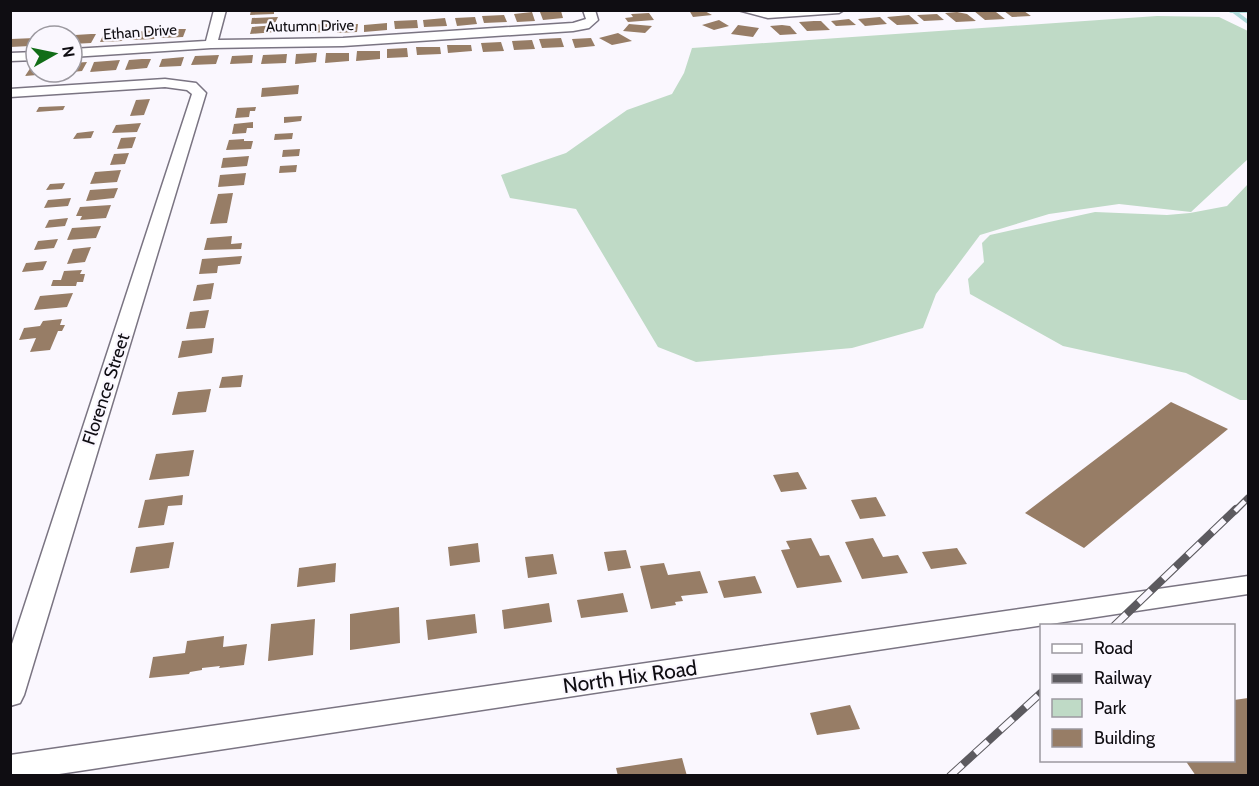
<svg xmlns="http://www.w3.org/2000/svg" width="1259" height="786" viewBox="0 0 1259 786" font-family="Cabin,sans-serif">
  <rect width="100%" height="100%" fill="#faf7fe"/>
  <path fill="#bfdac6" d="M 1157,16 L 1219,17 L 1248,31 L 1248,159 L 1191,212 L 1119,204 L 1049,214 L 980,235 L 936,294 L 923,328 L 852,348 L 696,362 L 658,347 L 576,209 L 510,198 L 501,175 L 566,153 L 627,110 L 672,94 L 684,73 L 692,48 Z
    M 1248,184 L 1248,400 L 1240,400 L 1186,373 L 1063,346 L 970,294 L 968,279 L 984,262 L 982,243 L 990,235 L 1095,212 L 1167,215 L 1190,213 L 1227,206 Z"/>
  <g fill="none" stroke-linecap="round" stroke-linejoin="round">
    <path stroke="#add9d9" stroke-width="4" d="M 1232,10 L 1248,22
      M 1231,11 L 1248,11"/>
  </g>
  <path fill="#977d66" d="M 251,10 L 274,10 L 274,14 L 250,15 Z
    M 689,10 L 703,10 L 712,15 L 693,17 Z
    M 561,11 L 563,18 L 543,20 L 540,12 Z
    M 974,11 L 996,12 L 1005,19 L 985,20 Z
    M 1004,11 L 1024,11 L 1031,16 L 1012,17 Z
    M 532,12 L 535,21 L 517,22 L 514,14 Z
    M 957,12 L 967,14 L 976,21 L 956,22 L 945,13 Z
    M 649,13 L 654,20 L 628,22 L 625,18 L 633,17 L 631,14 Z
    M 937,14 L 944,20 L 924,21 L 917,15 Z
    M 504,15 L 507,22 L 484,23 L 482,16 Z
    M 909,15 L 919,24 L 897,25 L 887,17 Z
    M 278,17 L 275,23 L 251,24 L 252,18 Z
    M 475,17 L 477,24 L 457,26 L 455,18 Z
    M 880,17 L 887,24 L 865,26 L 858,19 Z
    M 445,18 L 447,26 L 424,27 L 423,20 Z
    M 849,19 L 856,25 L 836,26 L 831,21 Z
    M 417,20 L 418,28 L 395,29 L 394,21 Z
    M 719,20 L 729,26 L 714,30 L 702,25 Z
    M 814,21 L 821,21 L 830,30 L 807,31 L 799,22 Z
    M 387,23 L 387,30 L 364,32 L 364,25 Z
    M 327,24 L 327,32 L 306,33 L 307,25 Z
    M 358,24 L 357,32 L 337,33 L 338,25 Z
    M 629,24 L 652,26 L 645,33 L 623,31 Z
    M 276,25 L 275,32 L 250,34 L 252,27 Z
    M 738,25 L 759,28 L 753,37 L 731,34 Z
    M 782,25 L 790,26 L 797,34 L 780,35 L 770,26 Z
    M 174,29 L 186,29 L 183,37 L 161,38 L 165,30 Z
    M 158,30 L 154,39 L 130,40 L 134,32 Z
    M 104,33 L 113,34 L 126,33 L 122,41 L 100,42 Z
    M 618,33 L 632,41 L 612,45 L 599,38 Z
    M 91,34 L 96,34 L 91,43 L 72,44 L 75,35 Z
    M 35,38 L 30,46 L 10,47 L 11,39 Z
    M 561,38 L 564,47 L 542,48 L 539,39 Z
    M 591,38 L 595,46 L 575,48 L 572,39 Z
    M 532,40 L 535,49 L 514,50 L 512,41 Z
    M 501,42 L 504,51 L 483,52 L 481,43 Z
    M 447,45 L 471,45 L 472,51 L 448,53 Z
    M 416,47 L 440,47 L 441,54 L 417,55 Z
    M 407,48 L 408,57 L 387,58 L 387,49 Z
    M 357,51 L 380,51 L 380,59 L 356,61 Z
    M 317,53 L 316,62 L 295,64 L 296,54 Z
    M 326,53 L 349,53 L 349,61 L 325,63 Z
    M 287,54 L 286,63 L 261,64 L 263,55 Z
    M 219,55 L 216,64 L 191,65 L 195,56 Z
    M 253,55 L 252,63 L 230,64 L 232,56 Z
    M 184,57 L 181,66 L 159,67 L 162,59 Z
    M 142,59 L 151,59 L 147,68 L 125,70 L 129,60 Z
    M 120,60 L 116,70 L 90,72 L 94,62 Z
    M 87,62 L 82,71 L 72,72 L 72,63 Z
    M 31,67 L 36,67 L 36,72 L 49,72 L 48,74 L 25,76 Z
    M 299,85 L 298,94 L 261,97 L 262,88 Z
    M 150,99 L 144,115 L 130,116 L 136,100 Z
    M 65,106 L 63,110 L 36,112 L 39,107 Z
    M 256,107 L 255,111 L 250,111 L 249,117 L 235,118 L 237,108 Z
    M 302,116 L 301,121 L 284,123 L 284,117 Z
    M 253,122 L 253,128 L 247,128 L 246,133 L 232,134 L 234,124 Z
    M 141,123 L 137,132 L 112,133 L 116,125 Z
    M 94,131 L 91,138 L 73,139 L 77,133 Z
    M 293,133 L 292,139 L 274,140 L 275,134 Z
    M 136,137 L 132,148 L 117,149 L 121,138 Z
    M 244,139 L 244,141 L 253,141 L 251,149 L 226,150 L 229,140 Z
    M 300,149 L 299,156 L 282,157 L 283,150 Z
    M 129,153 L 125,164 L 110,165 L 114,154 Z
    M 249,156 L 247,166 L 221,168 L 223,158 Z
    M 297,165 L 296,172 L 279,173 L 280,166 Z
    M 121,170 L 117,182 L 90,184 L 95,172 Z
    M 246,173 L 244,185 L 218,187 L 220,175 Z
    M 65,183 L 62,189 L 46,190 L 50,184 Z
    M 118,188 L 114,198 L 86,201 L 90,190 Z
    M 233,193 L 227,223 L 210,224 L 218,194 Z
    M 71,198 L 68,206 L 44,208 L 48,200 Z
    M 111,205 L 106,218 L 80,220 L 82,216 L 76,216 L 80,207 Z
    M 68,218 L 65,226 L 45,228 L 49,220 Z
    M 101,226 L 96,238 L 67,240 L 72,228 Z
    M 232,236 L 231,244 L 242,243 L 241,249 L 204,250 L 207,238 Z
    M 58,239 L 54,248 L 34,250 L 38,241 Z
    M 91,247 L 85,262 L 67,264 L 73,249 Z
    M 242,256 L 240,264 L 218,266 L 217,273 L 199,274 L 202,259 Z
    M 47,261 L 43,270 L 22,272 L 26,263 Z
    M 82,270 L 80,274 L 85,274 L 83,282 L 77,282 L 76,286 L 51,286 L 53,280 L 61,280 L 64,271 Z
    M 214,283 L 211,299 L 193,301 L 197,285 Z
    M 73,293 L 67,307 L 34,310 L 40,296 Z
    M 209,310 L 205,328 L 186,329 L 190,312 Z
    M 62,319 L 60,325 L 65,325 L 62,331 L 58,331 L 50,350 L 30,352 L 36,338 L 19,340 L 24,328 L 40,326 L 43,321 Z
    M 214,338 L 212,353 L 178,358 L 182,341 Z
    M 243,375 L 241,387 L 219,388 L 222,377 Z
    M 211,389 L 206,412 L 172,415 L 178,392 Z
    M 1171,402 L 1228,429 L 1084,548 L 1025,513 Z
    M 194,450 L 189,476 L 149,480 L 156,454 Z
    M 798,472 L 807,489 L 781,492 L 773,475 Z
    M 183,495 L 182,505 L 168,506 L 164,525 L 138,528 L 145,500 Z
    M 876,497 L 886,516 L 860,519 L 851,500 Z
    M 811,538 L 820,556 L 829,555 L 842,582 L 797,588 L 781,550 L 790,549 L 786,541 Z
    M 873,538 L 883,557 L 898,555 L 908,573 L 862,579 L 845,542 Z
    M 174,542 L 169,568 L 130,573 L 136,547 Z
    M 478,543 L 480,562 L 450,566 L 448,547 Z
    M 957,548 L 967,564 L 931,569 L 922,552 Z
    M 626,550 L 631,568 L 608,571 L 604,552 Z
    M 553,554 L 557,574 L 528,578 L 525,557 Z
    M 336,563 L 335,582 L 297,587 L 299,568 Z
    M 664,563 L 668,575 L 700,571 L 708,593 L 681,596 L 683,601 L 675,602 L 676,605 L 651,609 L 640,566 Z
    M 755,576 L 762,593 L 724,598 L 718,581 Z
    M 623,593 L 628,612 L 581,618 L 577,600 Z
    M 549,603 L 552,622 L 504,629 L 502,610 Z
    M 399,607 L 400,643 L 350,650 L 350,614 Z
    M 475,614 L 477,633 L 428,640 L 426,620 Z
    M 315,619 L 313,655 L 268,661 L 271,624 Z
    M 224,636 L 223,647 L 247,644 L 244,665 L 219,668 L 220,666 L 202,668 L 202,670 L 190,672 L 189,674 L 149,678 L 153,657 L 185,653 L 187,641 Z
    M 1248,698 L 1248,776 L 1196,776 L 1185,760 L 1234,760 L 1234,700 Z
    M 850,705 L 860,729 L 817,735 L 810,713 Z
    M 682,758 L 687,776 L 618,776 L 616,768 Z"/>
  <g fill="none" stroke-linecap="round" stroke-linejoin="round">
    <g stroke="#7a7482" stroke-width="3">
      <path id="street" d="M 214,10 L 226,10 L 218,40 L 343,38 L 573,23 L 586,19 L 583,10 L 595,10 L 598,20 L 589,28 L 573,31 L 343,46 L 211,48 L 72,57 L 72,49 L 206,41 Z
        M 738,10 L 844,10 L 839,13 L 768,18 Z
        M 36,52 L 36,60 L 10,61 L 10,53 Z
        M 165,79 L 196,83 L 206,93 L 24,695 L 20,703 L 10,706 L 10,650 L 192,94 L 187,90 L 165,87 L 10,97 L 10,89 Z
        M 1248,576 L 1248,594 L 46,776 L 10,776 L 10,755 Z"/>
    </g>
    <use href="#street" fill="#fff" fill-rule="evenodd"/>
    <g stroke="#5c5a5f" stroke-width="7">
      <path id="rail-far1" d="M 1235,511 L 1248,498"/>
    </g>
    <g stroke="#5c5a5f" stroke-width="8">
      <path id="rail" d="M 1114,626 L 1236,509
        M 950,776 L 1042,692"/>
    </g>
    <use href="#rail-far1" stroke="#faf7fe" stroke-width="4.5" stroke-dasharray="14" stroke-linecap="butt"/>
    <use href="#rail" stroke="#faf7fe" stroke-width="6" stroke-dasharray="17" stroke-linecap="butt"/>
  </g>
  <g text-anchor="middle" stroke-width="4.5" stroke-linejoin="round" paint-order="stroke">
    <g font-size="15" fill="#0f0d12" stroke="#faf7fe">
      <text transform="translate(310 26) rotate(-1)" y="5">Autumn Drive</text>
      <text transform="translate(140 32) rotate(-4)" y="5">Ethan Drive</text>
    </g>
    <g font-size="18" fill="#0f0d12" stroke="#faf7fe">
      <text transform="translate(106 389) rotate(-72)" y="6">Florence Street</text>
    </g>
    <g font-size="21" fill="#0f0d12" stroke="#faf7fe">
      <text transform="translate(630 677) rotate(-8)" y="7">North Hix Road</text>
    </g>
  </g>
  <rect width="1259" height="786" fill="none" stroke="#0f0d12" stroke-width="24"/>
  <rect x="1040" y="624" width="195" height="138" fill="#faf7fe" stroke="#9c99a0" stroke-width="1.5"/>
  <rect x="1052" y="644" width="30" height="9" fill="#ffffff" stroke="#9c99a0" stroke-width="1.5"/>
  <text x="1094" y="654" font-size="18" fill="#0f0d12">Road</text>
  <rect x="1052" y="674" width="30" height="9" fill="#5c5a5f" stroke="#9c99a0" stroke-width="1.5"/>
  <text x="1094" y="684" font-size="18" fill="#0f0d12">Railway</text>
  <rect x="1052" y="699" width="30" height="18" fill="#bfdac6" stroke="#9c99a0" stroke-width="1.5"/>
  <text x="1094" y="714" font-size="18" fill="#0f0d12">Park</text>
  <rect x="1052" y="729" width="30" height="18" fill="#977d66" stroke="#9c99a0" stroke-width="1.5"/>
  <text x="1094" y="744" font-size="18" fill="#0f0d12">Building</text>
  <g transform="translate(54 54) rotate(81)"><circle r="28" fill="#faf7fe" stroke="#9c99a0" stroke-width="1.5"/>
  <path d="M0-4.5L10 22L0 15L-10 22Z" fill="#116d17"/>
  <text y="-9" font-size="16" font-weight="bold" text-anchor="middle" fill="#0f0d12">N</text>
  </g>
</svg>
